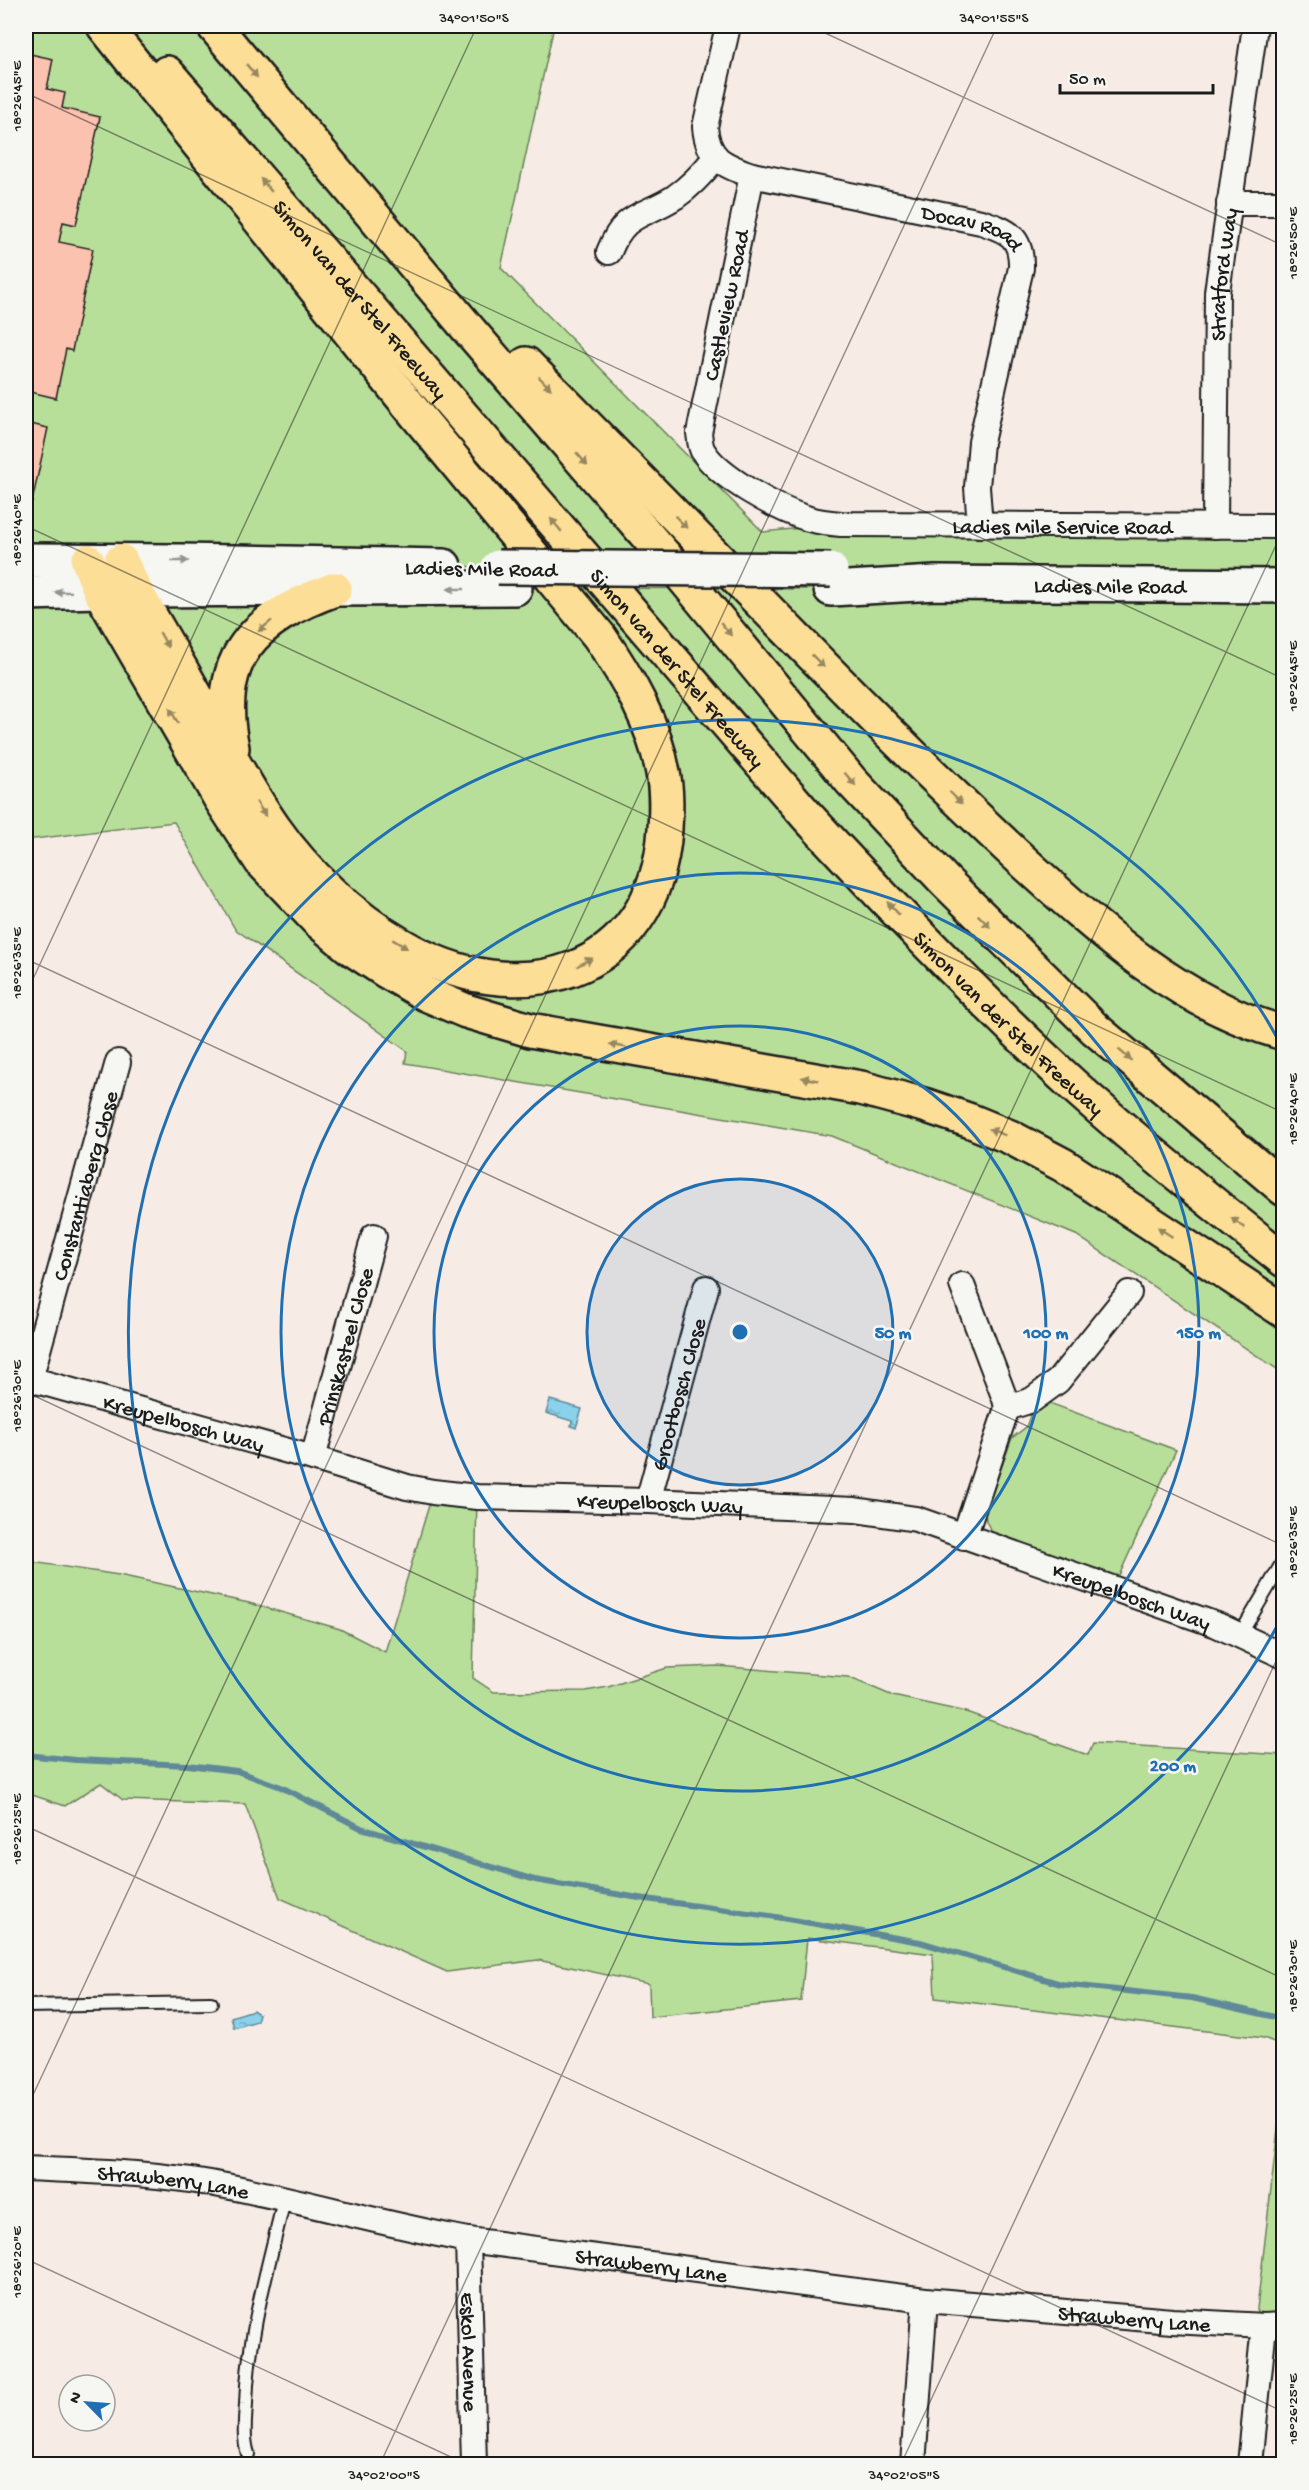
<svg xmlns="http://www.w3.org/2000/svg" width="1309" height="2490" viewBox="0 0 1309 2490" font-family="'Gochi Hand',sans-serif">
  <defs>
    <pattern id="water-ripples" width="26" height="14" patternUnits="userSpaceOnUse" patternTransform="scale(1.5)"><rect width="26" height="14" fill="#8ad2eb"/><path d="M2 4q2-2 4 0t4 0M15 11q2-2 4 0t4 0" fill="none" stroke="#76b4c9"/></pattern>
  </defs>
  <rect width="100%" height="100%" fill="#f7ece5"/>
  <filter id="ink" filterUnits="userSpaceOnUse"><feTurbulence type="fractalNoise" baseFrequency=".0167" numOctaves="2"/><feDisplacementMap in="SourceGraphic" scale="12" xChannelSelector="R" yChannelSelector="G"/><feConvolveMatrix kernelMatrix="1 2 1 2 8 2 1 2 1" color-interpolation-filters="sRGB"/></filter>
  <g filter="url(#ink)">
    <path fill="#b8df9a" stroke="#6a7e5b" stroke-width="1.5" d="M 26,26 L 554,26 L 501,268 L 763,532 L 841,524 L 1283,526 L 1283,1373 L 1076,1235 L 832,1136 L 405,1063 L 407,1051 L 235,929 L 174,822 L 26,840 L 26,593 L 515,588 L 831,589 L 930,583 L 498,567 L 26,560 Z
      M 1048,1397 L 1052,1404 L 1176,1450 L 1117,1580 L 993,1535 L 986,1521 L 985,1513 L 1012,1438 L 1026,1427 L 1033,1408 Z
      M 433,1492 L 477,1497 L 473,1678 L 494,1692 L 586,1691 L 608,1687 L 667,1668 L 718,1666 L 848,1677 L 893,1696 L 966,1712 L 1088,1755 L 1093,1743 L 1283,1755 L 1283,2046 L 1264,2038 L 935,1998 L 933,1954 L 807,1938 L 801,2001 L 650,2017 L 649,1984 L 538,1960 L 447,1972 L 280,1898 L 245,1804 L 123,1800 L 101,1783 L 65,1806 L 26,1793 L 26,1561 L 119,1575 L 249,1603 L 340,1629 L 385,1652 Z
      M 1283,2085 L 1283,2325 L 1255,2326 Z"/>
    <path fill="url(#water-ripples)" stroke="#5e8998" stroke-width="1.5" d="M 550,1400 L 582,1409 L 576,1428 L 571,1426 L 572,1421 L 546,1413 Z
      M 253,2010 L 259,2014 L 257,2021 L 234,2028 L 231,2017 Z"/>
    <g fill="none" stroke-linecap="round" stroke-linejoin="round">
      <path stroke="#5e8998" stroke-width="6" d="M 26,1755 L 76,1760 L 188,1765 L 237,1771 L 281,1787 L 361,1828 L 535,1880 L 639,1898 L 770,1916 L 920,1942 L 1061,1984 L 1192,1998 L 1284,2019"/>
    </g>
    <path fill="#fbc2b0" stroke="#1c1c1c" stroke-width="1.5" d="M 26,53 L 53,59 L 47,89 L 65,93 L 62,108 L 100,117 L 76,225 L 63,222 L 59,242 L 93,249 L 72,351 L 66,349 L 56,398 L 26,391 Z
      M 26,423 L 48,428 L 32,502 L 26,501 Z"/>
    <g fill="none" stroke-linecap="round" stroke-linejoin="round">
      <g stroke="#1c1c1c" stroke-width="16">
        <path id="service" d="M 1240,1635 L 1284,1560
          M 26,2006 L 211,2003
          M 248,2454 C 243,2438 245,2421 246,2404 C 248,2334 268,2268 284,2200"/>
      </g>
      <g stroke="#1c1c1c" stroke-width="28">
        <g id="minor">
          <path id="s1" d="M 728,26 L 705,127 C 708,160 724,165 752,175 L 699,433 C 700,439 700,446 703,451 C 718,477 779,510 809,519 C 819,522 830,523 841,524 L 1284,526"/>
          <path id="s2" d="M 752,175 L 981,222 C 1009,231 1022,237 1021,268 L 981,442 L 977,487 L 980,525"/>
          <path d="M 1229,203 L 1284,203"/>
          <path d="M 609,252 C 625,211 642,218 675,197 C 691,186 703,173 715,158"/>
          <path id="s3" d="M 1215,526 L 1217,292 L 1255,26"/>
          <path d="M 962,1285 L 1005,1399 L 1007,1408 L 964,1537"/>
          <path id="s4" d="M 26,1378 L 313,1458 L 407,1487 L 433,1492 L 477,1497 L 648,1501 L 855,1510 L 916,1519 L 1217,1625 L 1284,1656"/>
          <path id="s5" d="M 30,1379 L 118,1062"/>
          <path d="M 1007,1408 L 1032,1400 L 1058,1381 L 1129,1293"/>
          <path id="s6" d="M 313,1458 L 374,1236"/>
          <path id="s7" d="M 648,1501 L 706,1288"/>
          <path id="s8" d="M 26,2168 C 94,2171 163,2173 231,2187 C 310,2203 388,2225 468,2240 L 925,2300 L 1172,2321 L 1264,2326 L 1284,2325"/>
          <path id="s9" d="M 468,2240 L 474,2464"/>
          <path d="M 913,2464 L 925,2300"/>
          <path d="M 1250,2464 L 1264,2326"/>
        </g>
      </g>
      <g stroke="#1c1c1c" stroke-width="38">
        <g id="secondary">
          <path d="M 26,560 L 180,561 L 444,566"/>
          <path id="s10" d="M 831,589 L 935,583 L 1284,586"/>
          <path d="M 26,593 L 135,590 L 515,588"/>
        </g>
      </g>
      <g stroke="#1c1c1c" stroke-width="38">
        <g id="motorway">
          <path d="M 104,26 L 415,413 L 599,636 C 628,678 654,723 663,773 C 667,792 666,811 665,829 C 655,978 516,1014 401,945 C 352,916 306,874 274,828 C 250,794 231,758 211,723 C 186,678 161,634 135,590 L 121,561"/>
          <path d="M 214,26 L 469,330 L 677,570 L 851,781 L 945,881 L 1095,1029 L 1284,1189"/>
          <path id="s11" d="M 167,73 L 807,816 C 893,909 980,1000 1073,1085 C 1141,1146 1212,1203 1284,1260"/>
          <path d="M 526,364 C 625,465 724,566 824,667 C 886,730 949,792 1014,853 C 1093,925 1177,1004 1284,1033"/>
          <path d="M 88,561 L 100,591 L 220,798 L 261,861 L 317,920 L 351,948 L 386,971 L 426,994 L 466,1011 L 530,1030 L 861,1088 L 924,1105 L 971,1121 L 1010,1137 L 1063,1165 L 1284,1311"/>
          <path d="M 232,748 C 213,657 254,618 335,589"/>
        </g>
      </g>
      <use href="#service" stroke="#f6f6f2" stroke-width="12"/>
      <use href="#minor" stroke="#f6f6f2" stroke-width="24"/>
      <use href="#secondary" stroke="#f6f6f2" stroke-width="33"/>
      <use href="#motorway" stroke="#fcde96" stroke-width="33"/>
      <g stroke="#1c1c1c" stroke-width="38" stroke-linecap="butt">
        <path id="secondary-bridge" d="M 498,567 L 831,570"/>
      </g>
      <use href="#secondary-bridge" stroke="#f6f6f2" stroke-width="33"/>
    </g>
    <defs><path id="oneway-solid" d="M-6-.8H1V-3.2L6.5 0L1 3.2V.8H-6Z" transform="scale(1.5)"/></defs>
    <g fill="#97875f">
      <use href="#oneway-solid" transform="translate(252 71) rotate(50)"/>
      <use href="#oneway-solid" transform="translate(266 185) rotate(-130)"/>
      <use href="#oneway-solid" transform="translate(545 383) rotate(45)"/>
      <use href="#oneway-solid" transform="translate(582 459) rotate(49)"/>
      <use href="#oneway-solid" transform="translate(681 522) rotate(45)"/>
      <use href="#oneway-solid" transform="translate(556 525) rotate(-130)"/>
      <use href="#oneway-solid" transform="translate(265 626) rotate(141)"/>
      <use href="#oneway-solid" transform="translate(726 629) rotate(51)"/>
      <use href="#oneway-solid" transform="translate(164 640) rotate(60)"/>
      <use href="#oneway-solid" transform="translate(818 661) rotate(45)"/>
      <use href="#oneway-solid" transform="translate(174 716) rotate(-120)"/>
      <use href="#oneway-solid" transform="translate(850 779) rotate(49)"/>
      <use href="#oneway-solid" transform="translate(956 798) rotate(44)"/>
      <use href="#oneway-solid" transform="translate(261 809) rotate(57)"/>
      <use href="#oneway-solid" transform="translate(893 908) rotate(-133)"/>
      <use href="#oneway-solid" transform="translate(984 921) rotate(45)"/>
      <use href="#oneway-solid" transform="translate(400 944) rotate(31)"/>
      <use href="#oneway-solid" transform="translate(585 962) rotate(-28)"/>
      <use href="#oneway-solid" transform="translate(618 1046) rotate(-170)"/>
      <use href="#oneway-solid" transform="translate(1125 1055) rotate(41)"/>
      <use href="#oneway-solid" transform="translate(810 1079) rotate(-170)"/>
      <use href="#oneway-solid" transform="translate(997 1132) rotate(-158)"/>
      <use href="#oneway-solid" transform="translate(1238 1223) rotate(-142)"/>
      <use href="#oneway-solid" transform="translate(1165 1232) rotate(-146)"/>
    </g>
    <g fill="#949492">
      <use href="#oneway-solid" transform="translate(180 561)"/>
      <use href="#oneway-solid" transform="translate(456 589) rotate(180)"/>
      <use href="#oneway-solid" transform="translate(63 592) rotate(179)"/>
    </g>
  </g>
  <path fill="none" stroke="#1c1c1c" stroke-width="1.5" stroke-opacity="0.45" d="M 810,26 L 1284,246M 26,93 L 1284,679M 26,526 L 1284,1113M 26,959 L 1284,1546M 26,994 L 477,26M 26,1392 L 1284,1979M 26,1826 L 1284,2412M 26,2110 L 997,26M 26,2259 L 466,2464M 380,2464 L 1284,528M 901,2464 L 1284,1644"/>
  <circle cx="740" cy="1332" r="153" fill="#1f6fb2" fill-opacity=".12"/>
  <g fill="none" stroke="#1f6fb2" stroke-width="3">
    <circle cx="740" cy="1332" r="153"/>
    <circle cx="740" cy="1332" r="306"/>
    <circle cx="740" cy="1332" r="459"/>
    <path d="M1283 1615A612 612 0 1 1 1283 1049"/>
  </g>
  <g text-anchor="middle" stroke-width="5" stroke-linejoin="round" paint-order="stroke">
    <g font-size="22" fill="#1c1c1c" stroke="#f6f6f2">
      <text dy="8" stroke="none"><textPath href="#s2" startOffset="228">Docav Road</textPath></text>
      <text dy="8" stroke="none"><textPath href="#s3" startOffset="252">Stratford Way</textPath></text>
      <text dy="8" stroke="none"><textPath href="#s11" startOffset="298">Simon van der Stel Freeway</textPath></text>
      <text transform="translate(725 305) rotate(-78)" y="8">Castleview Road</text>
      <text dy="8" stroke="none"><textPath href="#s1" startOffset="840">Ladies Mile Service Road</textPath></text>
      <text transform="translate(481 567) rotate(1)" y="8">Ladies Mile Road</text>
      <text dy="8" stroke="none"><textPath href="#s10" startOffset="279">Ladies Mile Road</textPath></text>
      <text dy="8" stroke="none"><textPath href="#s11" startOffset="784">Simon van der Stel Freeway</textPath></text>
      <text dy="8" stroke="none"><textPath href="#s11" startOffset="1270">Simon van der Stel Freeway</textPath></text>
      <text dy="8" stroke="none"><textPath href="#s5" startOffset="201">Constantiaberg Close</textPath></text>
      <text dy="8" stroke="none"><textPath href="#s6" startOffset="116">Prinskasteel Close</textPath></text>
      <text dy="8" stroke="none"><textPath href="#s7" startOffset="111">Grootbosch Close</textPath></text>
      <text dy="8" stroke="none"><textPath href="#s4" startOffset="164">Kreupelbosch Way</textPath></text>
      <text dy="8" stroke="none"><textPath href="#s4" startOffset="650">Kreupelbosch Way</textPath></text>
      <text dy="8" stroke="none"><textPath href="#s4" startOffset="1136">Kreupelbosch Way</textPath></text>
      <text dy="8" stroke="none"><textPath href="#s8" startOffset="148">Strawberry Lane</textPath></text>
      <text dy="8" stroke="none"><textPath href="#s8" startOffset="634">Strawberry Lane</textPath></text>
      <text dy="8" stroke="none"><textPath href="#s8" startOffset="1120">Strawberry Lane</textPath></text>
      <text dy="8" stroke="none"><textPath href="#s9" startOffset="112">Eskol Avenue</textPath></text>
    </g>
  </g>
  <circle cx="740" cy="1332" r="9" fill="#1f6fb2" stroke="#f6f6f2" stroke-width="3"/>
  <g font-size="18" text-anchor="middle" font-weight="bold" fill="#1f6fb2" stroke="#f6f6f2" stroke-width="5" stroke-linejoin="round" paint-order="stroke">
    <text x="893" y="1338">50 m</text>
    <text x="1046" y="1338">100 m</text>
    <text x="1199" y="1338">150 m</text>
    <text x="1173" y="1771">200 m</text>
  </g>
  <rect width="1309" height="2490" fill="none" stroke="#f6f6f2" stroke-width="66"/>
  <g transform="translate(87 2403) rotate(295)"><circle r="28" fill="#f6f6f2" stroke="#9f9f9c" stroke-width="1.5"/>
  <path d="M0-4.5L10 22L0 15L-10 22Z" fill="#1f6fb2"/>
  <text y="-9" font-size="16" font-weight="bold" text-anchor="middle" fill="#1c1c1c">N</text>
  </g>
  <path d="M1060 84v9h153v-9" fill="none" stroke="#1c1c1c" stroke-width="3"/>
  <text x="1069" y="84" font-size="18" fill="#1c1c1c" stroke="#f6f6f2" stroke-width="4.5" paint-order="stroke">50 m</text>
  <rect x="33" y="33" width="1243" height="2424" fill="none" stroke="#1c1c1c" stroke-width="2"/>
  <g font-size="15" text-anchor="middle" fill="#1c1c1c">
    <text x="474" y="22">34°01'50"S</text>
    <text x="994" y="22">34°01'55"S</text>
    <text transform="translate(16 96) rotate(-90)" y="5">18°26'45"E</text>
    <text transform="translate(1292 243) rotate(-90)" y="5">18°26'50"E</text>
    <text transform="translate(16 530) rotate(-90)" y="5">18°26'40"E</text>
    <text transform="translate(1292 676) rotate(-90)" y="5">18°26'45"E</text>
    <text transform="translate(16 963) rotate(-90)" y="5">18°26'35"E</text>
    <text transform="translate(1292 1109) rotate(-90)" y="5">18°26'40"E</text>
    <text transform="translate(16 1396) rotate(-90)" y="5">18°26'30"E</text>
    <text transform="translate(1292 1542) rotate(-90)" y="5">18°26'35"E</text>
    <text transform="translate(16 1829) rotate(-90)" y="5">18°26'25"E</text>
    <text transform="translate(1292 1976) rotate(-90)" y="5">18°26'30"E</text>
    <text transform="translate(16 2262) rotate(-90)" y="5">18°26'20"E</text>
    <text transform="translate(1292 2409) rotate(-90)" y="5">18°26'25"E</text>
    <text x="384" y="2479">34°02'00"S</text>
    <text x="904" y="2479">34°02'05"S</text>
  </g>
</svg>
